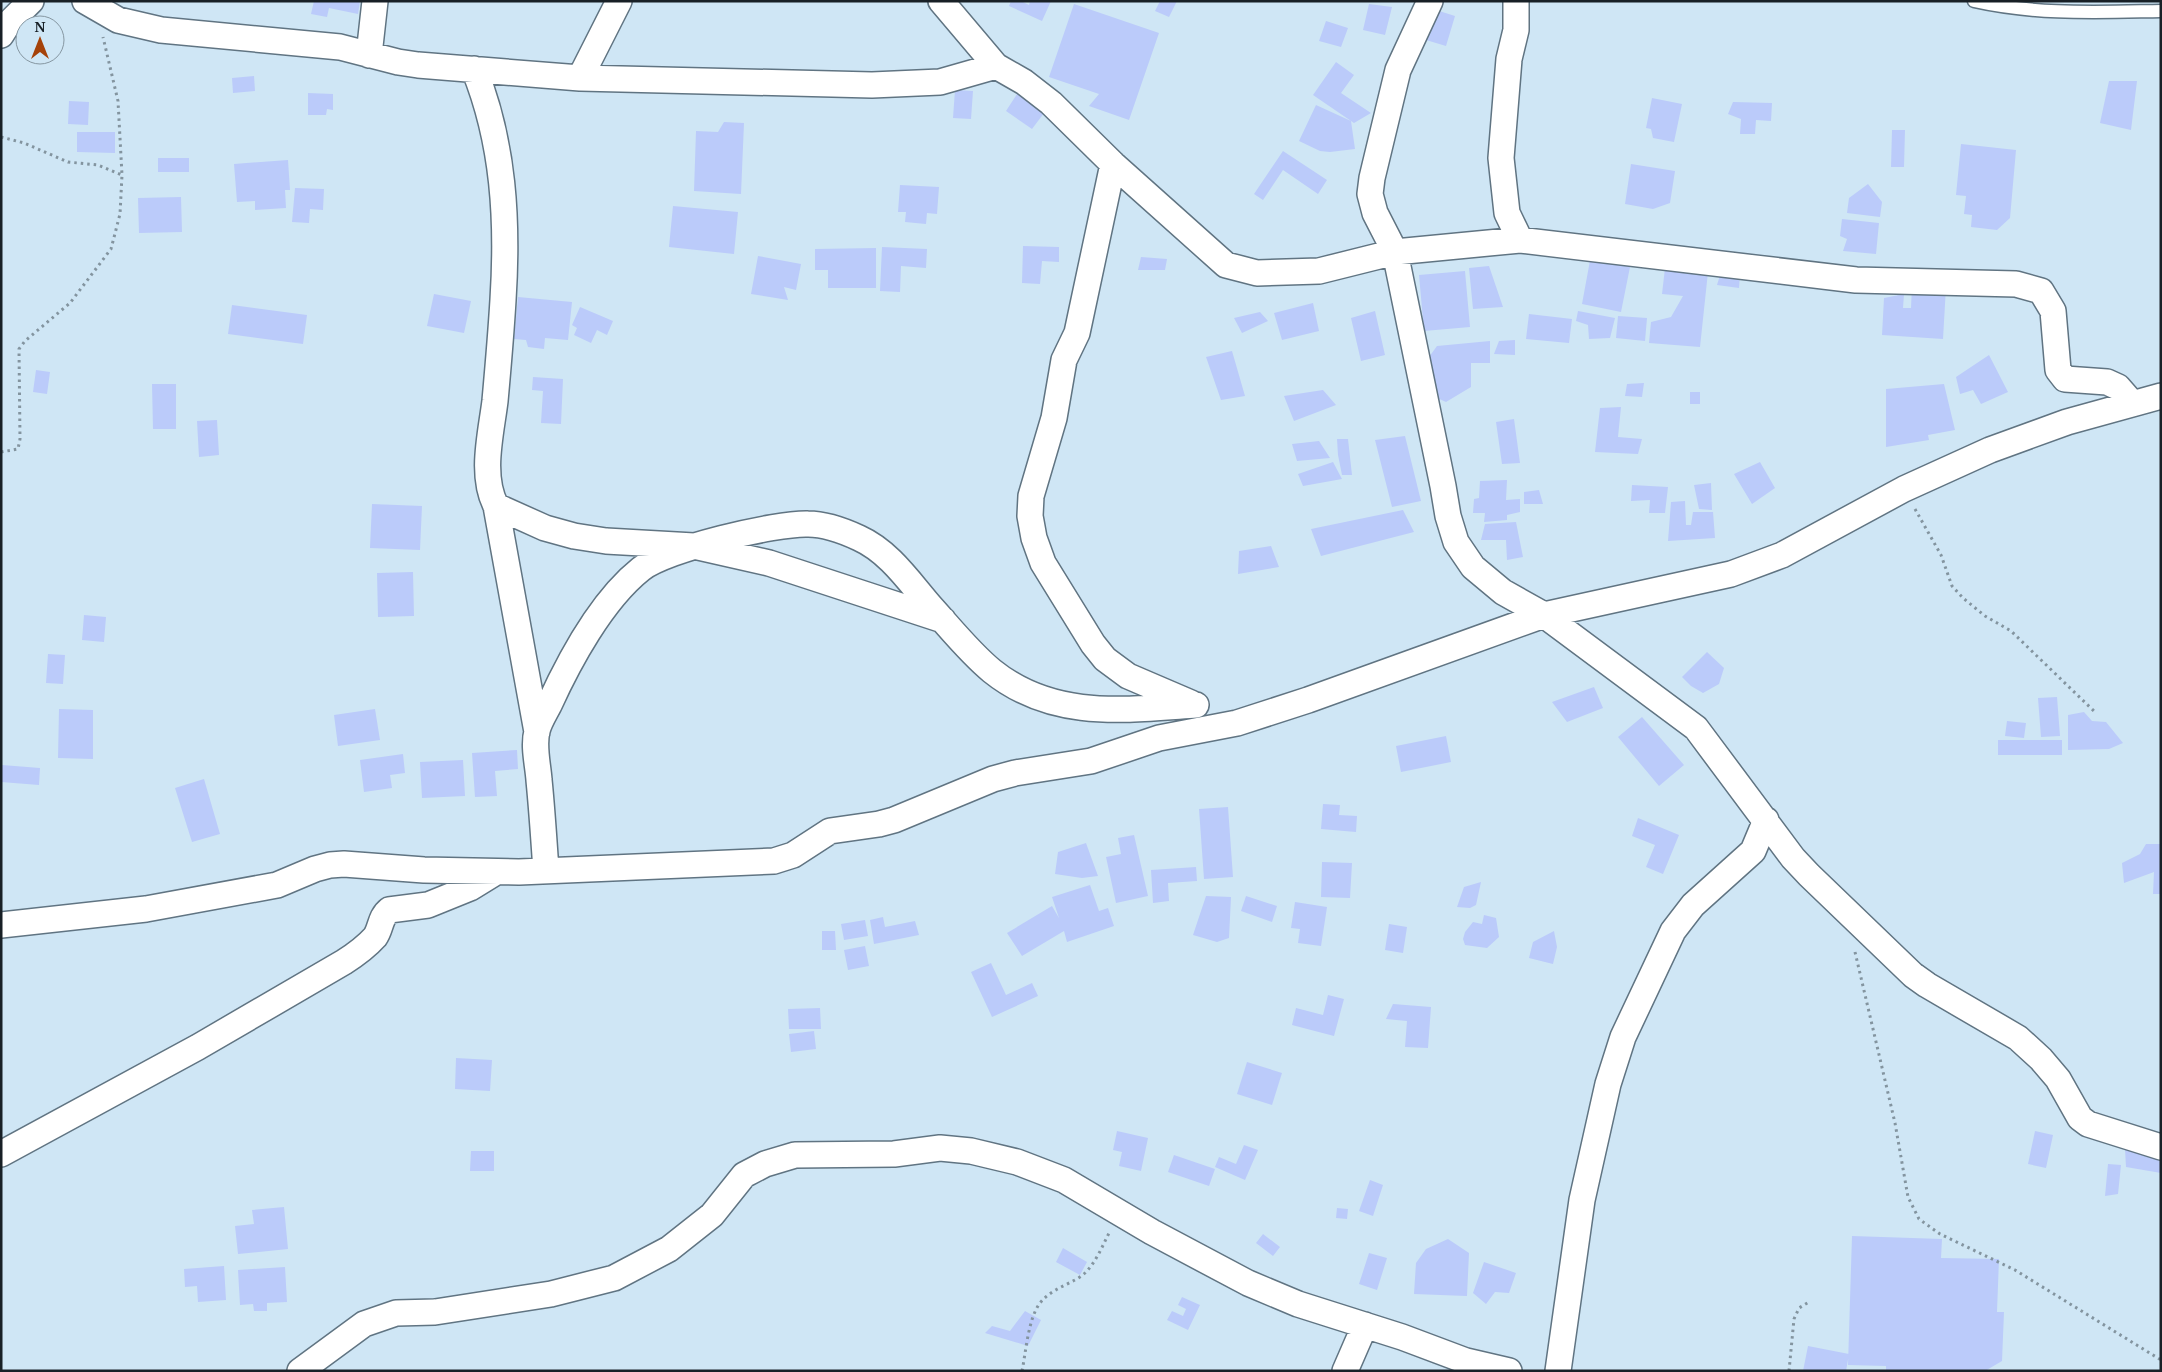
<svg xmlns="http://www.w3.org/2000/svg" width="2162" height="1372" viewBox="0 0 2162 1372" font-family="'Noto Serif',serif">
  <rect width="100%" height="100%" fill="#cfe6f5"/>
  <path fill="#bbcbfa" d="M 314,1 L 360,1 L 358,14 L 329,8 L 327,17 L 311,14 Z
    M 1011,1 L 1021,1 L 1029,5 L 1030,1 L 1051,1 L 1042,21 L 1009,6 Z
    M 1160,1 L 1177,1 L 1169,17 L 1155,11 Z
    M 1074,4 L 1159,33 L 1129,120 L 1089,106 L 1099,94 L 1049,77 Z
    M 1369,4 L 1392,7 L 1385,35 L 1363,30 Z
    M 1436,10 L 1455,16 L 1446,46 L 1426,40 Z
    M 1326,21 L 1348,28 L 1341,47 L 1319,41 Z
    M 1336,62 L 1354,75 L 1341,93 L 1371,113 L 1354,123 L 1313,95 Z
    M 254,76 L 255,91 L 233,93 L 232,78 Z
    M 2109,81 L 2137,81 L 2131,130 L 2100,123 Z
    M 955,90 L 973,91 L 971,119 L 953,118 Z
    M 308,93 L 333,94 L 333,110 L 327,109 L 326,115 L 308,115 Z
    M 1017,94 L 1044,113 L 1032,129 L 1006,111 Z
    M 1652,98 L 1682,104 L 1674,142 L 1653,138 L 1651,129 L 1646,128 Z
    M 69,101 L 89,102 L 88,125 L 68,124 Z
    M 1733,102 L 1772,103 L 1771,121 L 1756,120 L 1755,134 L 1740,134 L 1741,119 L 1728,114 Z
    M 1316,105 L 1351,121 L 1355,149 L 1330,152 L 1320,151 L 1299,141 Z
    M 724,122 L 744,123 L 741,194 L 694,191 L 696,131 L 718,132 Z
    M 1892,130 L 1905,130 L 1904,167 L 1891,167 Z
    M 77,132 L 115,132 L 115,153 L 77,152 Z
    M 1961,144 L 2016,150 L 2010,218 L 1997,230 L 1971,227 L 1972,215 L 1964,214 L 1966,196 L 1956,195 Z
    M 1283,151 L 1327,180 L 1318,194 L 1283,170 L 1263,200 L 1254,194 Z
    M 158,158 L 189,158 L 189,172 L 158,172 Z
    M 288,160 L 290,190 L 285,190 L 286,208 L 255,210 L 255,201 L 237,202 L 234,164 Z
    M 1631,164 L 1675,171 L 1670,203 L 1653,209 L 1625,204 Z
    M 1868,184 L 1882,202 L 1880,217 L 1847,213 L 1849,198 Z
    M 900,185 L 939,187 L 937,214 L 927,213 L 926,224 L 905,222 L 906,212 L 898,212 Z
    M 295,188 L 324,189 L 323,210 L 310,209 L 309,223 L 292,222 Z
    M 181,197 L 182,232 L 139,233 L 138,198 Z
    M 673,206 L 738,212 L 734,254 L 669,247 Z
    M 1842,219 L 1879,223 L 1876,254 L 1843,251 L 1847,239 L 1840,236 Z
    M 1023,246 L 1059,247 L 1059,262 L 1042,261 L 1040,284 L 1022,283 Z
    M 882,247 L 927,249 L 926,268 L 901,266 L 900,292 L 880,291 Z
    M 876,248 L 876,288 L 828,288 L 828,270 L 815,270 L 815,249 Z
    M 1591,255 L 1631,262 L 1621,312 L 1582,304 Z
    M 758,256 L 801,264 L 796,290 L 784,287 L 788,300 L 751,294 Z
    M 1141,257 L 1167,259 L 1165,270 L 1138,270 Z
    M 1489,266 L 1503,307 L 1473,309 L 1469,268 Z
    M 1665,268 L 1708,272 L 1700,347 L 1649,343 L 1651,322 L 1671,317 L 1683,296 L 1662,294 Z
    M 1465,271 L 1470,327 L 1424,331 L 1419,275 Z
    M 1721,272 L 1740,274 L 1739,288 L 1717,285 Z
    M 1912,285 L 1946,287 L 1943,339 L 1882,335 L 1884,298 L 1904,294 L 1903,308 L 1911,308 Z
    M 434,294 L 471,301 L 464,333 L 427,326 Z
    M 518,297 L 572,302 L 568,340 L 545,338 L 544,349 L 528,347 L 526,340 L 514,339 Z
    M 1313,303 L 1319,331 L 1282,340 L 1274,313 Z
    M 232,305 L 307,315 L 303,344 L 228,334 Z
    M 580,307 L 613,321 L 607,335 L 597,330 L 591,343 L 574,335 L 577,328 L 572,325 Z
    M 1375,311 L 1385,355 L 1361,361 L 1351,318 Z
    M 1578,311 L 1615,318 L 1610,338 L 1589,339 L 1588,325 L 1576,321 Z
    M 1260,312 L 1268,321 L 1242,333 L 1234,318 Z
    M 1529,314 L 1572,319 L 1569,343 L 1526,339 Z
    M 1618,316 L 1647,318 L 1645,341 L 1616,338 Z
    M 1515,340 L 1515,355 L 1494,354 L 1499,341 Z
    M 1490,341 L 1490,363 L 1471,363 L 1471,387 L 1446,402 L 1433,396 L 1429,357 L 1437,346 Z
    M 1232,351 L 1245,396 L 1221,400 L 1206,357 Z
    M 1989,355 L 2008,392 L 1981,404 L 1973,390 L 1960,394 L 1956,377 Z
    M 36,370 L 50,372 L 47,394 L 33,392 Z
    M 533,377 L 563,379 L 561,424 L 541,423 L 543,391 L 532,390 Z
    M 1644,383 L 1642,397 L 1625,396 L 1627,384 Z
    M 152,384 L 176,384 L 176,429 L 153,429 Z
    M 1944,384 L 1955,430 L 1928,435 L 1929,440 L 1886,447 L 1886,389 Z
    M 1323,390 L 1336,405 L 1294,421 L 1284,396 Z
    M 1690,392 L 1700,392 L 1700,404 L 1690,404 Z
    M 1621,407 L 1618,437 L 1642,439 L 1638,454 L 1595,452 L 1600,408 Z
    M 1514,419 L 1520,463 L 1502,464 L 1496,422 Z
    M 217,420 L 219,455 L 199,457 L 197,421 Z
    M 1405,436 L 1421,501 L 1392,507 L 1375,440 Z
    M 1337,439 L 1348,439 L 1352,475 L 1342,475 L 1338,455 Z
    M 1319,441 L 1330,458 L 1297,461 L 1292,444 Z
    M 1333,462 L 1342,479 L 1303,486 L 1298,474 Z
    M 1760,462 L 1775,488 L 1752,504 L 1734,474 Z
    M 1507,480 L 1506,500 L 1520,499 L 1520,512 L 1507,515 L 1507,520 L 1484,522 L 1485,513 L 1473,513 L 1474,499 L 1479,498 L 1480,481 Z
    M 1711,483 L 1712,510 L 1699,509 L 1694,485 Z
    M 1632,485 L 1668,487 L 1665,513 L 1649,513 L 1650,500 L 1631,501 Z
    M 1539,490 L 1543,504 L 1524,504 L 1524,492 Z
    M 1685,501 L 1686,525 L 1691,525 L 1693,512 L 1713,512 L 1715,538 L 1668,541 L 1671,502 Z
    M 372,504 L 422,506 L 420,550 L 370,548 Z
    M 1403,510 L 1414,532 L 1321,556 L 1311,529 Z
    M 1516,522 L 1523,557 L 1507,560 L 1506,540 L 1481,540 L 1485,524 Z
    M 1271,546 L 1279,567 L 1238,574 L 1239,551 Z
    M 413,572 L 414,616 L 378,617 L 377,573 Z
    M 84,615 L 106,617 L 104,642 L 82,640 Z
    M 1707,652 L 1724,668 L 1719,684 L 1703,693 L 1691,686 L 1682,677 Z
    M 48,654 L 65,655 L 63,684 L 46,683 Z
    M 1594,687 L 1603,708 L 1567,722 L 1552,702 Z
    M 2057,697 L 2060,736 L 2041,737 L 2038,698 Z
    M 59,709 L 93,710 L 93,759 L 58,758 Z
    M 375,709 L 380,740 L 338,746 L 334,715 Z
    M 2084,712 L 2092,721 L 2106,722 L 2123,743 L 2109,749 L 2068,750 L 2068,715 Z
    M 1642,717 L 1684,765 L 1659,786 L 1618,737 Z
    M 2007,721 L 2026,723 L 2024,738 L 2005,736 Z
    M 1446,736 L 1451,762 L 1401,772 L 1396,746 Z
    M 1998,740 L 2062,740 L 2062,755 L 1998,755 Z
    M 517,750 L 518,769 L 495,771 L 497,796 L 475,797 L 472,753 Z
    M 403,754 L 405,773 L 390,775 L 392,788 L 364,792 L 360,760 Z
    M 463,760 L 465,796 L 422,798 L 420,762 Z
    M 2,765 L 40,768 L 39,785 L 1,782 Z
    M 204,779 L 220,834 L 192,842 L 175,788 Z
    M 1323,804 L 1340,805 L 1339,815 L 1357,816 L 1356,832 L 1321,829 Z
    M 1228,807 L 1233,877 L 1204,879 L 1199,809 Z
    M 1638,818 L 1679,835 L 1663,874 L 1646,867 L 1655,845 L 1632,836 Z
    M 1134,835 L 1148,896 L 1116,903 L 1106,857 L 1121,854 L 1118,838 Z
    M 1086,843 L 1098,876 L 1082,878 L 1055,874 L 1058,852 Z
    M 2146,844 L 2161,844 L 2161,894 L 2153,894 L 2154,872 L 2124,883 L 2122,863 L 2140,854 Z
    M 1322,862 L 1352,863 L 1350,898 L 1321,897 Z
    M 1196,867 L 1197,881 L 1168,883 L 1169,901 L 1153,903 L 1151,870 Z
    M 1481,882 L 1476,905 L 1470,908 L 1457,907 L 1464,887 Z
    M 1090,885 L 1099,911 L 1108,908 L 1114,926 L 1067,942 L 1064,931 L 1022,956 L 1007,933 L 1052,906 L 1059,918 L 1052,897 Z
    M 1206,896 L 1231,897 L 1229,938 L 1217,942 L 1193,935 Z
    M 1246,896 L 1277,906 L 1272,922 L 1241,911 Z
    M 1295,902 L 1327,907 L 1321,946 L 1298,943 L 1300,929 L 1291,928 Z
    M 1484,915 L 1496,918 L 1499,937 L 1487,948 L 1465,945 L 1463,939 L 1465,932 L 1473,922 L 1482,924 Z
    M 883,917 L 885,927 L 915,921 L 919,935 L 874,944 L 870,920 Z
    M 865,920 L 868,936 L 844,940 L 841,924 Z
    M 1389,924 L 1407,927 L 1403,953 L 1385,950 Z
    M 822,931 L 835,931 L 836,950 L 822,950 Z
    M 1554,931 L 1557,947 L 1553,964 L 1529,958 L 1533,942 Z
    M 865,946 L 869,966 L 848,970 L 844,950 Z
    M 991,963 L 1006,995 L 1032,983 L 1038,996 L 992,1017 L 971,972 Z
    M 1328,995 L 1344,999 L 1334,1036 L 1292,1025 L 1296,1008 L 1323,1015 Z
    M 1393,1004 L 1431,1007 L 1428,1048 L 1405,1047 L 1407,1021 L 1386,1019 Z
    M 820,1008 L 821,1029 L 789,1029 L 788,1009 Z
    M 814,1031 L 816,1049 L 791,1052 L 789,1034 Z
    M 456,1058 L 492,1060 L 490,1091 L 455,1089 Z
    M 1247,1062 L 1282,1073 L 1272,1105 L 1237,1094 Z
    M 1117,1131 L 1148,1138 L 1141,1171 L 1119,1166 L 1122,1152 L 1113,1150 Z
    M 2035,1131 L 2053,1135 L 2046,1168 L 2028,1164 Z
    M 1244,1145 L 1258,1150 L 1245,1180 L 1215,1167 L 1219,1157 L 1236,1164 Z
    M 2125,1149 L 2161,1156 L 2161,1173 L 2126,1167 Z
    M 471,1151 L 494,1151 L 494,1171 L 470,1171 Z
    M 1174,1155 L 1215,1169 L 1209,1186 L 1168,1172 Z
    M 2108,1164 L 2121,1165 L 2118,1194 L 2105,1196 Z
    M 1370,1180 L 1383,1185 L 1373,1216 L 1359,1211 Z
    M 284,1207 L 288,1249 L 238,1254 L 235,1226 L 254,1224 L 252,1210 Z
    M 1337,1208 L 1348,1209 L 1347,1219 L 1336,1218 Z
    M 1263,1234 L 1280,1247 L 1273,1256 L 1256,1243 Z
    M 1852,1236 L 1942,1239 L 1941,1258 L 1999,1259 L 1997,1312 L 2004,1312 L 2002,1361 L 1985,1371 L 1886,1371 L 1886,1366 L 1848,1365 Z
    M 1448,1239 L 1469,1253 L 1467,1296 L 1414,1294 L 1416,1263 L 1426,1249 Z
    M 1063,1248 L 1087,1262 L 1080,1275 L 1056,1262 Z
    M 1369,1253 L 1387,1258 L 1377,1290 L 1359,1284 Z
    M 1484,1262 L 1516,1273 L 1509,1293 L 1495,1292 L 1486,1304 L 1473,1293 Z
    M 224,1266 L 226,1300 L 198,1302 L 197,1286 L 185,1287 L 184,1269 Z
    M 285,1267 L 287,1302 L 267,1303 L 267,1311 L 254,1311 L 253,1304 L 240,1305 L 238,1270 Z
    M 1182,1297 L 1200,1305 L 1188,1330 L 1167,1320 L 1172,1311 L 1183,1316 L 1186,1309 L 1178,1305 Z
    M 1025,1311 L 1041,1320 L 1028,1346 L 985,1333 L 992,1326 L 1010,1331 Z
    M 1808,1346 L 1849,1354 L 1846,1371 L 1803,1371 Z"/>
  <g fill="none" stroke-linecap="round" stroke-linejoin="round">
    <g stroke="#607482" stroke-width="15">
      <path id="service" d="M 1974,1 C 2036,15 2098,12 2161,11"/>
    </g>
    <g stroke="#607482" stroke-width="28">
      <path id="minor" d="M 85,1 L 118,20 L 161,30 L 340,47 L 398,62 L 418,65 L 580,78 L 872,85 L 940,82 L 996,66
        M 941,1 L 996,66 L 1024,82 L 1051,103 L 1113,164 L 1226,265 L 1257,273 L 1319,271 L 1395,252 L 1520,240 L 1856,280 L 2016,284 L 2041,291 L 2053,311 L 2058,370 L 2065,379 L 2107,382 L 2118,387 L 2132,403
        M 1430,1 L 1398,70 L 1372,178 L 1370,194 L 1375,213 L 1395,252 L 1443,486 L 1448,516 L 1456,542 L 1473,567 L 1503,592 L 1544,615 L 1696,728 L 1793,858 L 1809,875 L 1913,975 L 1927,985 L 2018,1038 L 2041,1059 L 2058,1079 L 2080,1118 L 2088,1124 L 2161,1147
        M 1516,1 L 1516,30 L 1509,59 L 1501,158 L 1507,213 L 1520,240
        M 1,35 L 8,24 L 31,1
        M 369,55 L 375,1
        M 474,69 C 504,143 508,221 503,300 C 501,334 498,368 495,401 C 491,434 480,475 496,506 L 545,528 L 574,536 L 606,541 L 694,546 L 769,563 L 943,620
        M 580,78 L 619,1
        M 1113,164 L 1077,333 L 1064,360 L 1054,418 L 1031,496 L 1030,516 L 1034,538 L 1043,563 L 1093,644 L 1105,659 L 1128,676 L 1191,703
        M 496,506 L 537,732
        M 546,871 C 544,841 542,810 539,780 C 538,765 533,746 537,731 C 539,722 545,713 549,705 C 569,661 602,600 641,569 C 666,549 775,523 808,524 C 825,524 844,531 859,538 C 890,552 910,583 932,608 C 951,629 970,653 992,671 C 1053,720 1124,710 1196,705
        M 1,925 L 146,909 L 277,885 L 315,869 L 330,865 L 344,864 L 424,870 L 519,872 L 774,861 L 793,855 L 830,831 L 879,824 L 894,820 L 993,779 L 1015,773 L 1091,761 L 1159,738 L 1237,723 L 1308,700 L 1544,615 L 1731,574 L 1782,555 L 1904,489 L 1990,450 L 2067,422 L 2161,396
        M 1,1154 L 198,1047 L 344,962 C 355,955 366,947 375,937 C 381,929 380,917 389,910 L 428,905 L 470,888 L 496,872
        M 300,1371 L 364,1324 L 396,1313 L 435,1312 L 551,1294 L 614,1278 L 669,1249 L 712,1215 L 744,1175 L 765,1164 L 795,1155 L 894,1154 L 940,1148 L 971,1151 L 1017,1162 L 1064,1180 L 1152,1232 L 1248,1283 L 1298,1304 L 1402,1337 L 1466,1361 L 1509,1371
        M 1345,1371 L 1365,1325
        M 1558,1371 L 1582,1200 L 1608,1084 L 1623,1037 L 1673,931 L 1693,905 L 1753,851 L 1766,820"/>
    </g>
    <path stroke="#83949f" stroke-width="3" stroke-dasharray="2.5 4" stroke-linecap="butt" d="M 1,137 L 24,143 L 68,162 L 98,165 L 122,175
      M 1,452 L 18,449 L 20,439 L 19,349 L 25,341 L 70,303 L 111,249 L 120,214 L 122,175 L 118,101 L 103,37
      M 1915,509 L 1941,555 L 1952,586 L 1963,598 L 1985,616 L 2011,631 L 2096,713
      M 1855,952 L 1895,1123 L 1908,1197 L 1919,1219 L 1940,1234 L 2015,1270 L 2161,1360
      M 1022,1371 C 1026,1352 1028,1319 1040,1303 C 1053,1287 1073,1284 1085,1273 C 1096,1262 1102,1247 1109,1233
      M 1789,1371 L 1794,1319 L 1799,1308 L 1809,1302"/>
    <use href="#service" stroke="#fff" stroke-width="12"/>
    <use href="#minor" stroke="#fff" stroke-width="25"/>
  </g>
  <rect width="2162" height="1372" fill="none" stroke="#182026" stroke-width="5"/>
  <g transform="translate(40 40)"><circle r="24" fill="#cfe6f5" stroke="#8697a2"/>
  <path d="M0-4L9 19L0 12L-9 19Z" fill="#a54209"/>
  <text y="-8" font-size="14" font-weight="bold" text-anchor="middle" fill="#182026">N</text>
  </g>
</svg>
